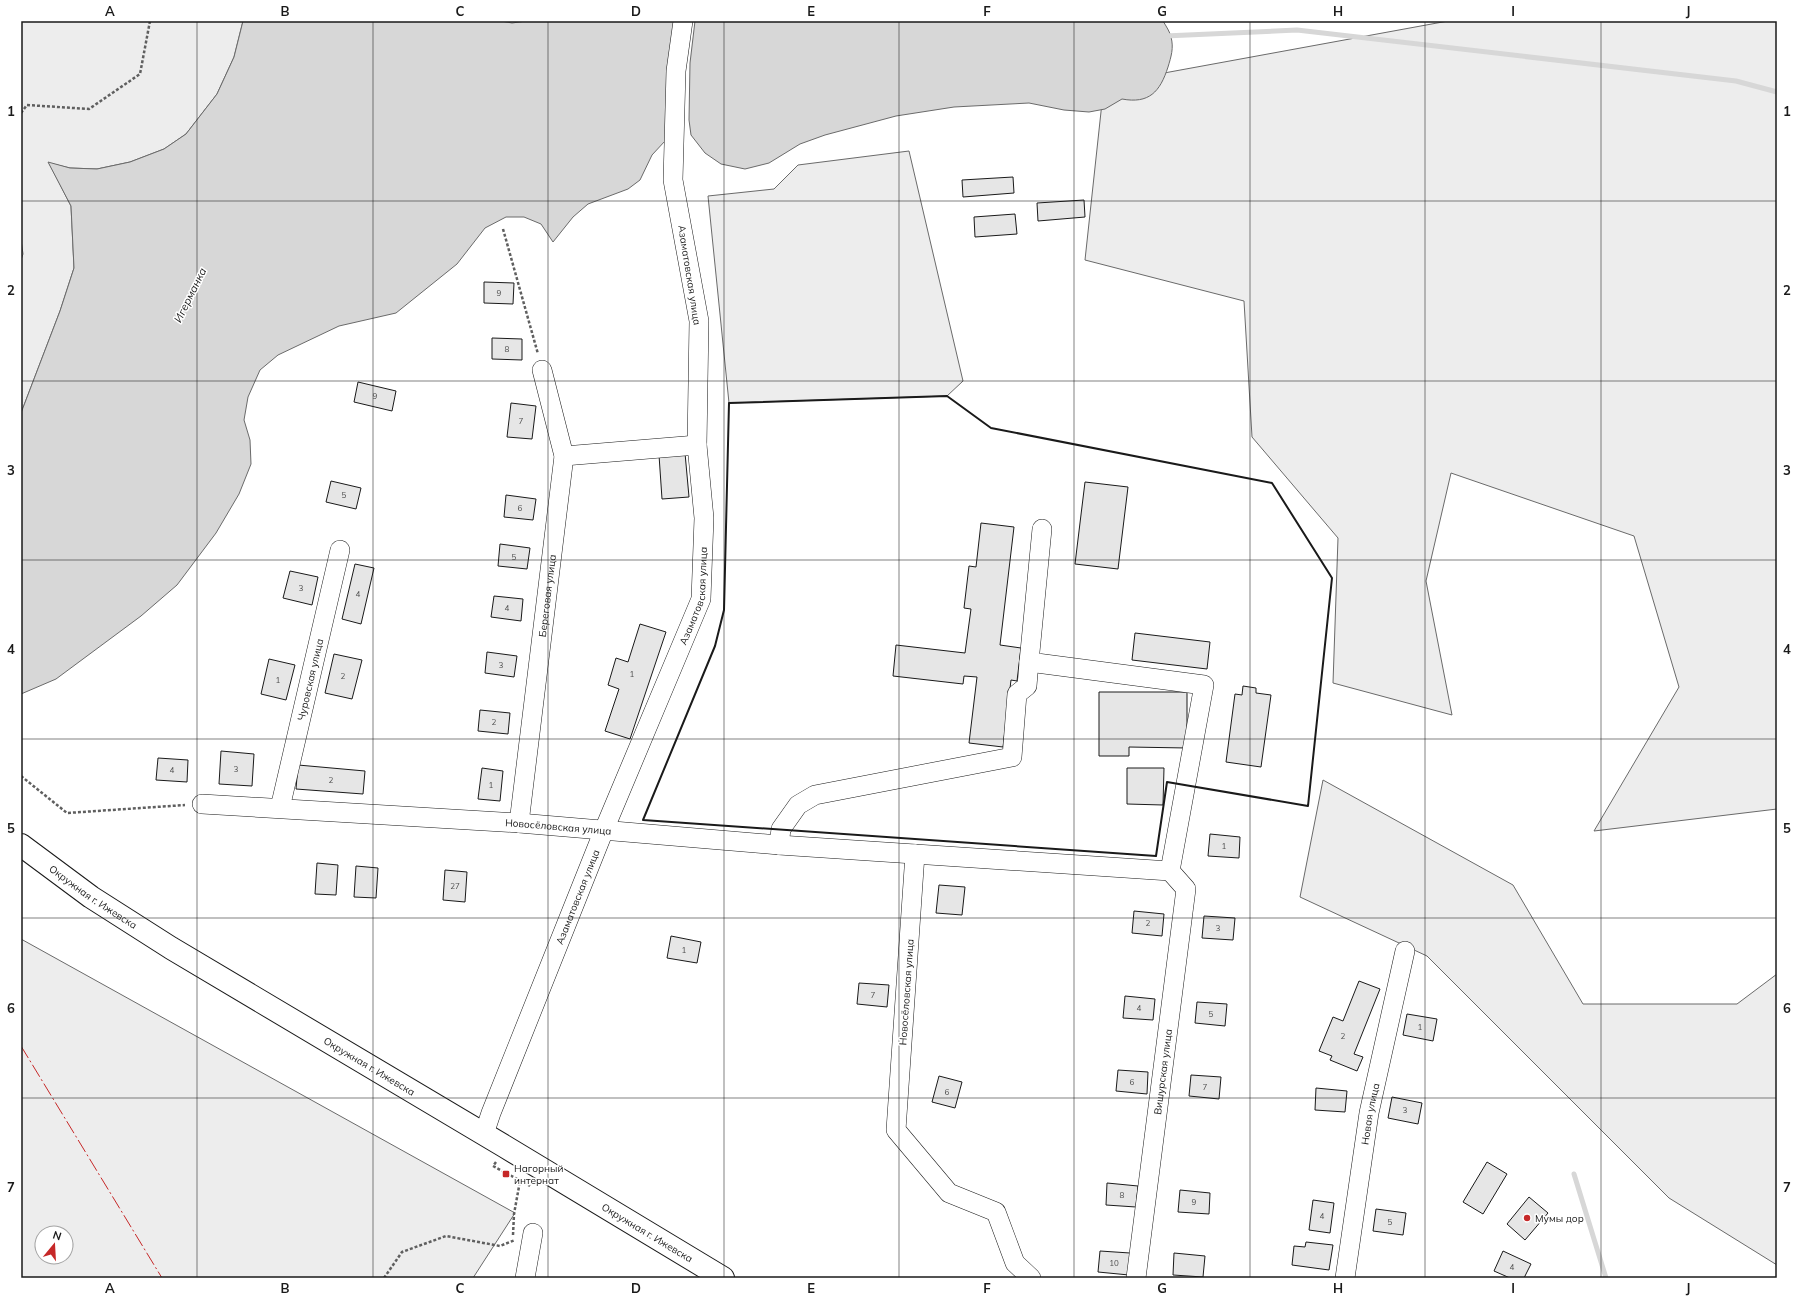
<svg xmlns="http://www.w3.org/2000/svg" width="1798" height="1299" viewBox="0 0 1798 1299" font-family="Mulish,sans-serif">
  <rect width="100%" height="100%" fill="#fff"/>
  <path fill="#ededed" stroke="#6a6a6a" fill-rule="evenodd" d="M 21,21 L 243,21 L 234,57 L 217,94 L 186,134 L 164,149 L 130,162 L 97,169 L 70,168 L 49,163 L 71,206 L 74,268 L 60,311 L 21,413 L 21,260 L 23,254 L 21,240 Z
    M 1448,21 L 1777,21 L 1777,809 L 1594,831 L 1679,687 L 1634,536 L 1451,473 L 1426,581 L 1452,715 L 1333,683 L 1338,538 L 1252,437 L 1244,301 L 1085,260 L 1104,84 Z
    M 909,151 L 963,381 L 947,396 L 729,403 L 708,196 L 774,189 L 798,165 Z
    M 1323,780 L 1513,885 L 1583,1004 L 1737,1004 L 1777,974 L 1777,1265 L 1669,1198 L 1427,956 L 1300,897 Z
    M 21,939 L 515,1213 L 473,1278 L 21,1278 ZM 42,1233 L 66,1233 L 66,1257 L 42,1257 Z"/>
  <path fill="#d7d7d7" stroke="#6a6a6a" d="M 243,21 L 501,21 L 512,23 L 526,21 L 674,21 L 665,141 L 652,155 L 640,180 L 628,189 L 588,204 L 573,217 L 553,242 L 541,224 L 524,217 L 506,217 L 485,228 L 457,264 L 396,313 L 339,326 L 278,355 L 260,370 L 248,397 L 244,420 L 250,440 L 251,464 L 239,494 L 216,533 L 177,585 L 141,616 L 56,679 L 21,694 L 21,413 L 60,311 L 74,268 L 71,206 L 48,162 L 70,168 L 97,169 L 130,162 L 164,149 L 186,134 L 217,94 L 234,57 Z
    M 695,21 L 1163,21 C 1166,26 1170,32 1171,37 C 1174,48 1171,57 1168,67 C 1160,92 1149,104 1122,99 L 1105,109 L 1089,112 L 1064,110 L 1029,103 L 954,107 L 896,116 L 825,135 L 800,144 L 769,163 L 745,169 L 721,164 L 705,153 L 691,135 L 689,120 L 690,63 Z"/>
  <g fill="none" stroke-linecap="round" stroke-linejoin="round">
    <path stroke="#d7d7d7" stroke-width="5" d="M 1165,36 L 1297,30 L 1736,81 L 1777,92
      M 1574,1174 L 1606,1278"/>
  </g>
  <path fill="#e6e6e6" stroke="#1a1a1a" d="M 1013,177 L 1014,193 L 963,197 L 962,180 Z
    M 1084,200 L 1085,217 L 1038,221 L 1037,203 Z
    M 1015,214 L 1017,234 L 975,237 L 974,217 Z
    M 484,282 L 514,283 L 513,304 L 484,303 Z
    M 492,338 L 522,339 L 522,360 L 492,359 Z
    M 358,382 L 396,391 L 392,411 L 354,402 Z
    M 511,403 L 536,406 L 532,439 L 507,437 Z
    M 685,453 L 689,497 L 662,499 L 659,455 Z
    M 331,481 L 361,488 L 356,509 L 326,502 Z
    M 1085,482 L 1128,487 L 1118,569 L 1075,564 Z
    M 506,495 L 536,499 L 533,520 L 504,517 Z
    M 981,523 L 1014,527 L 1000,645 L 1021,648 L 1017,681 L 1011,680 L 1003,747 L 969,743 L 977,677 L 964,676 L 963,684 L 893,676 L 896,645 L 965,653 L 971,609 L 964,608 L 969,566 L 976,567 Z
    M 500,544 L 530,548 L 527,569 L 498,566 Z
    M 355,564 L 374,568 L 361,624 L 342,619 Z
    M 290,571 L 318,577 L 312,605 L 283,598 Z
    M 494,596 L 523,599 L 521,621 L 491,617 Z
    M 640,624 L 666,632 L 630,739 L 605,731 L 619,689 L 608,685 L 616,658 L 628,662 Z
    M 1135,633 L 1210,642 L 1207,669 L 1132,660 Z
    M 487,652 L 517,656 L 514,677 L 485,673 Z
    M 334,654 L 362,660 L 352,699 L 325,693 Z
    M 269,659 L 295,665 L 286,700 L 261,694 Z
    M 1243,686 L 1256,688 L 1256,693 L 1271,695 L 1261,767 L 1226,762 L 1235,694 L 1242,695 Z
    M 1099,692 L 1187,692 L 1187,748 L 1129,747 L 1129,756 L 1099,756 Z
    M 480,710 L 510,713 L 508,734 L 478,731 Z
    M 221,751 L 254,754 L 252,786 L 219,784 Z
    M 158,758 L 188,760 L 187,782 L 156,780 Z
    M 298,765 L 365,771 L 363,794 L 296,789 Z
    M 482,768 L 503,771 L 500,801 L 478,799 Z
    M 1127,768 L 1164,768 L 1163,805 L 1127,804 Z
    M 1210,834 L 1240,837 L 1239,858 L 1208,856 Z
    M 317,863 L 338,865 L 336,895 L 315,894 Z
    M 356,866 L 378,868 L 376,898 L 354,897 Z
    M 445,870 L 467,872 L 465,902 L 443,900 Z
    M 939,885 L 965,887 L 962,915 L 936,913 Z
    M 1134,911 L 1164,914 L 1162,936 L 1132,933 Z
    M 1204,916 L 1235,918 L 1233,940 L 1202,938 Z
    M 671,936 L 701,942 L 697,963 L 667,958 Z
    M 1359,981 L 1380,989 L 1354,1054 L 1363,1057 L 1357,1071 L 1330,1060 L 1332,1056 L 1319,1051 L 1333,1017 L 1343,1021 Z
    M 859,983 L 889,985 L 887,1007 L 857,1004 Z
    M 1125,996 L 1155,999 L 1153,1020 L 1123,1018 Z
    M 1197,1002 L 1227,1004 L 1225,1026 L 1195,1023 Z
    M 1407,1014 L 1437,1019 L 1433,1041 L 1403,1035 Z
    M 1118,1070 L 1148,1072 L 1147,1094 L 1116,1091 Z
    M 1191,1075 L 1221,1077 L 1219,1099 L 1189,1096 Z
    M 939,1076 L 962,1082 L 955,1108 L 932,1102 Z
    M 1316,1088 L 1347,1091 L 1345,1112 L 1315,1110 Z
    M 1392,1097 L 1422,1103 L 1418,1124 L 1388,1118 Z
    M 1487,1162 L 1507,1174 L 1483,1214 L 1463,1202 Z
    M 1107,1183 L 1138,1186 L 1136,1207 L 1106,1205 Z
    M 1180,1190 L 1210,1193 L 1209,1214 L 1178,1212 Z
    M 1529,1197 L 1548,1213 L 1525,1240 L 1507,1224 Z
    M 1313,1200 L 1334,1203 L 1330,1233 L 1309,1230 Z
    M 1376,1209 L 1406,1213 L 1403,1235 L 1373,1231 Z
    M 1306,1242 L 1333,1245 L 1329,1270 L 1292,1265 L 1294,1246 L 1305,1247 Z
    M 1100,1251 L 1130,1253 L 1129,1275 L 1098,1272 Z
    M 1503,1251 L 1531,1264 L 1524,1278 L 1510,1278 L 1494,1271 Z
    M 1174,1253 L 1205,1256 L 1203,1277 L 1173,1275 Z"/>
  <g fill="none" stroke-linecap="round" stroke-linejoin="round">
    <g stroke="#1a1a1a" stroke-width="20">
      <g id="minor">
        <path d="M 564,456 L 697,445"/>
        <path d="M 1042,529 L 1029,662 L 1204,685 L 1170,871"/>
        <path id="s1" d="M 202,804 L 519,823 L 779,845 L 1170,871"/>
        <path id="s2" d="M 280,808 L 340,550"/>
        <path id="s3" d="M 519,823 L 564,456 L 542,370"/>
        <path d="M 779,845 L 781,829 L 798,805 L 815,795 L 1012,757 L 1017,694 L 1027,686 L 1029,662"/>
        <path d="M 915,854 L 896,1130 L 949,1193 L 996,1212 L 1015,1263 L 1031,1278"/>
        <path id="s4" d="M 484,1134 L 491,1113 L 604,830 L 701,599 L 704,518 L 697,445 L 699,321 L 673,180 L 676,71 L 683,21"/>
        <path d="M 525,1278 L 533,1233"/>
        <path id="s5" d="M 1136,1278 L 1186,889 L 1170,871"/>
        <path id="s6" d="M 1345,1278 L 1369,1113 L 1405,951"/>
      </g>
    </g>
    <g stroke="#1a1a1a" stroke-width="24">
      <g id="major">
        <path id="s7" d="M 21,845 L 91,897 L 171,948 L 504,1146 L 723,1278"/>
      </g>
    </g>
    <path stroke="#5f5f5f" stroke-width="2.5" stroke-dasharray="3 2" stroke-linecap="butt" d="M 21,113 L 27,105 L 89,109 L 140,74 L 150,21
      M 503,229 L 538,354
      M 21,776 L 67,813 L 185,805
      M 496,1162 L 493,1166 L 530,1186
      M 513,1235 L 514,1214 L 520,1181
      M 384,1278 L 402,1252 L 446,1236 L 500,1246 L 515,1240"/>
    <use href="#minor" stroke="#fff" stroke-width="19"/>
    <use href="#major" stroke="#fff" stroke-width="22"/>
    <path stroke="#1a1a1a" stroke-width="2" d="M 947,396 L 991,428 L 1272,483 L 1332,578 L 1308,806 L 1167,782 L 1156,856 L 643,820 L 715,646 L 724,610 L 729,403 Z"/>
    <path stroke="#c62828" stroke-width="1" stroke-dasharray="14 3 2 3" stroke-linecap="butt" d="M 21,1046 L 162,1278"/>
  </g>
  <path fill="none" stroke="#1a1a1a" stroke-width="1" stroke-opacity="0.55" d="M 197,21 L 197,1278M 373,21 L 373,1278M 548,21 L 548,1278M 724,21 L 724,1278M 899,21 L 899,1278M 1074,21 L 1074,1278M 1250,21 L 1250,1278M 1425,21 L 1425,1278M 1601,21 L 1601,1278M 21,201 L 1777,201M 21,381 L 1777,381M 21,560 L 1777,560M 21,739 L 1777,739M 21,918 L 1777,918M 21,1098 L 1777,1098"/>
  <g fill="#c62828" stroke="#fff" stroke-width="1.5">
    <rect x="502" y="1170" width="8" height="8" rx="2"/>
    <circle cx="1527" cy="1218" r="4"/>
  </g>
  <g text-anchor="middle" stroke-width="3" stroke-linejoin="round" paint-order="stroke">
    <g font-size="8" fill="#4d4d4d">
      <text x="499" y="296">9</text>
      <text x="507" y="352">8</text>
      <text x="375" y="399">9</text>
      <text x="521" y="424">7</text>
      <text x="344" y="498">5</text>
      <text x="520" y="511">6</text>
      <text x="514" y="560">5</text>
      <text x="301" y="591">3</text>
      <text x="358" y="597">4</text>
      <text x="507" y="611">4</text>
      <text x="501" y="668">3</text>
      <text x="632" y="677">1</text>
      <text x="343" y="679">2</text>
      <text x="278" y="683">1</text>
      <text x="494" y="725">2</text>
      <text x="236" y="772">3</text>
      <text x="172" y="773">4</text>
      <text x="331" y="783">2</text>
      <text x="491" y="788">1</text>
      <text x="1224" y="849">1</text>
      <text x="455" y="889">27</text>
      <text x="1148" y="926">2</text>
      <text x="1218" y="931">3</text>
      <text x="684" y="953">1</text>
      <text x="873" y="998">7</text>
      <text x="1139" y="1011">4</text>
      <text x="1211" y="1017">5</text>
      <text x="1420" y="1030">1</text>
      <text x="1343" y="1039">2</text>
      <text x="1132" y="1085">6</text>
      <text x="1205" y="1090">7</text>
      <text x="947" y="1095">6</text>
      <text x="1405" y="1113">3</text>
      <text x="1122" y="1198">8</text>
      <text x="1194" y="1205">9</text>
      <text x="1322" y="1219">4</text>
      <text x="1390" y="1225">5</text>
      <text x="1114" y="1266">10</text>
      <text x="1512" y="1270">4</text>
    </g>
    <g font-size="10" fill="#1a1a1a" stroke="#fff">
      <text transform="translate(690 275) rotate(81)" y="4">Азаматовская улица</text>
      <text dy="4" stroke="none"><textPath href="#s3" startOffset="229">Береговая улица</textPath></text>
      <text dy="4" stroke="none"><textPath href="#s4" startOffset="579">Азаматовская улица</textPath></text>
      <text dy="4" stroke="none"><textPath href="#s2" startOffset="132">Чуровская улица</textPath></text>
      <text dy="4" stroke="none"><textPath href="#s1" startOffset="357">Новосёловская улица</textPath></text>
      <text dy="4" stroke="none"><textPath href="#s7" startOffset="89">Окружная г. Ижевска</textPath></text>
      <text dy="4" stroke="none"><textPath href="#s4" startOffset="255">Азаматовская улица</textPath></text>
      <text transform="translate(906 992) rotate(-86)" y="4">Новосёловская улица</text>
      <text dy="4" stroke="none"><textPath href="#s7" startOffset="413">Окружная г. Ижевска</textPath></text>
      <text dy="4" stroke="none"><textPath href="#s5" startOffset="208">Вишурская улица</textPath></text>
      <text dy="4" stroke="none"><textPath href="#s6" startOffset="166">Новая улица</textPath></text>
      <text dy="4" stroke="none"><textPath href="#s7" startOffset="737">Окружная г. Ижевска</textPath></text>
    </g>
    <g font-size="10" fill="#1a1a1a" stroke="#fff" text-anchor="start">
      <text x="514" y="1172">Нагорный<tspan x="514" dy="12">интернат</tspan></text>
      <text x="1535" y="1222">Мумы дор</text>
    </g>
    <g font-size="11" font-style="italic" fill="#1a1a1a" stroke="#fff">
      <text transform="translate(190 295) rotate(-64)" y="4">Игерманка</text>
    </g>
  </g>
  <rect width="1798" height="1299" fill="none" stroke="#ffffff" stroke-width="44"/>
  <g transform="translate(54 1245) rotate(18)"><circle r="19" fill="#ffffff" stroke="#a3a3a3"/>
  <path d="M0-3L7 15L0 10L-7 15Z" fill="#c62828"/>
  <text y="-6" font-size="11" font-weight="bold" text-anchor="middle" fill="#1a1a1a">N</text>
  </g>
  <rect x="22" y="22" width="1754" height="1255" fill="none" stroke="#1a1a1a" stroke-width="1.5"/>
  <g font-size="13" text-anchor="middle" font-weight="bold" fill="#1a1a1a">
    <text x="110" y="16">A</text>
    <text x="285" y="16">B</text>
    <text x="460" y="16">C</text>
    <text x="636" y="16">D</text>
    <text x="811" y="16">E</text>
    <text x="987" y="16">F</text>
    <text x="1162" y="16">G</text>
    <text x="1338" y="16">H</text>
    <text x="1513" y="16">I</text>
    <text x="1688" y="16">J</text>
    <text x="11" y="116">1</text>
    <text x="1787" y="116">1</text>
    <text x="11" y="295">2</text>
    <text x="1787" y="295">2</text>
    <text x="11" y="475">3</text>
    <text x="1787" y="475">3</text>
    <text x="11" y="654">4</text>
    <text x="1787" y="654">4</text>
    <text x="11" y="833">5</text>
    <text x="1787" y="833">5</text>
    <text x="11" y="1013">6</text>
    <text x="1787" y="1013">6</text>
    <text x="11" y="1192">7</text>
    <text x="1787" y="1192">7</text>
    <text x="110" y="1293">A</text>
    <text x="285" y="1293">B</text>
    <text x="460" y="1293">C</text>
    <text x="636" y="1293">D</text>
    <text x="811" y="1293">E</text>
    <text x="987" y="1293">F</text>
    <text x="1162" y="1293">G</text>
    <text x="1338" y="1293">H</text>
    <text x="1513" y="1293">I</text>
    <text x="1688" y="1293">J</text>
  </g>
</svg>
